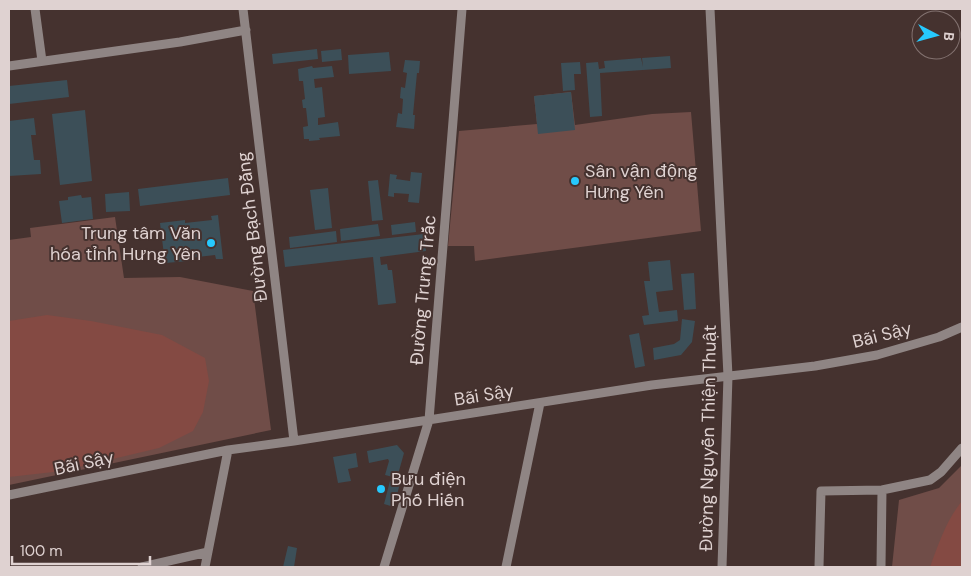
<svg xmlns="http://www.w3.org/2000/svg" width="971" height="576" viewBox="0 0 971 576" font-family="'DM Sans',sans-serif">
  <rect width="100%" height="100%" fill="#45322f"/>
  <path fill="#704d48" d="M 571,92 L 575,125 L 652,114 L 691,112 L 701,231 L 475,261 L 474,246 L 448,246 L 459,131 L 537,124 L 534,96 Z
    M 115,217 L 124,278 L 180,277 L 253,291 L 271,430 L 9,485 L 9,240 L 31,237 L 30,228 Z
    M 962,465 L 962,567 L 892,567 L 899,500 L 939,488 Z"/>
  <path fill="#844a43" d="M 47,315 L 91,321 L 162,335 L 205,358 L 209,381 L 203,412 L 193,431 L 159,448 L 62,471 L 9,477 L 9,321 Z
    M 962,501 L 962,567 L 930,567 C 939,543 946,521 962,501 Z"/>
  <path fill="#3c4f58" d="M 317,49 L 318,59 L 273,64 L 272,54 Z
    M 341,49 L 342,60 L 322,62 L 321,51 Z
    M 389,52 L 391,71 L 349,74 L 348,55 Z
    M 670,56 L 671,68 L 600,73 L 602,116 L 590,117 L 586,63 L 598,62 L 599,69 L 605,68 L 604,61 L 641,58 L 643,67 L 642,58 Z
    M 405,60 L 420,61 L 419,73 L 417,73 L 413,115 L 415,115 L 414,129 L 396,127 L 398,113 L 402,114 L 403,99 L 400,98 L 401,87 L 405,88 L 407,73 L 403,72 Z
    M 580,62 L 581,74 L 574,74 L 575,90 L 563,91 L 561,63 Z
    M 312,66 L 313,68 L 332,66 L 334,77 L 314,79 L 315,88 L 322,87 L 325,117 L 318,118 L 318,125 L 338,122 L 340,136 L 319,138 L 320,140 L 309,141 L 309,139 L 304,139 L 303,127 L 308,126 L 306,108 L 303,108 L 302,100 L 305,99 L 303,81 L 299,81 L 298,69 Z
    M 67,80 L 69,97 L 9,104 L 9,86 Z
    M 571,92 L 575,130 L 538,134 L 534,96 Z
    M 85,110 L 92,181 L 60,185 L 52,114 Z
    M 34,118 L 36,135 L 31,135 L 34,160 L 40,160 L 41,174 L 9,176 L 9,121 Z
    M 411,172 L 422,173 L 419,203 L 408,202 L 409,194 L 394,193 L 394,197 L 388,196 L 390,174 L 397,175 L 396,179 L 410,181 Z
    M 228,178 L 230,195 L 140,206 L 138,189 Z
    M 378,180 L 383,220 L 372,221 L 368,181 Z
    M 328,188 L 332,228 L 315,230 L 310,190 Z
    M 129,192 L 130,211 L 106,212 L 105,194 Z
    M 81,195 L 82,198 L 91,197 L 93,219 L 62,223 L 59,201 L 68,200 L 68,197 Z
    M 218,215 L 223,259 L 216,259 L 215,255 L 189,258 L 189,261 L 165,263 L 160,223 L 185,220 L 185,223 L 212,220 L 211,216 Z
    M 415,222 L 416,232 L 392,235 L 391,225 Z
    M 378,224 L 380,236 L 341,241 L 340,229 Z
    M 336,231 L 337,242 L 290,248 L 289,237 Z
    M 424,234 L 426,251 L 380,257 L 381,265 L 387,264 L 388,270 L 392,270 L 396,303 L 378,305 L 373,257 L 285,267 L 283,250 Z
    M 670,260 L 673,290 L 656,292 L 659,312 L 677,310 L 678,321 L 644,325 L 642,316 L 649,315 L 644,281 L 650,281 L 648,262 Z
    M 694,273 L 696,309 L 684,310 L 681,274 Z
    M 682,319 L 695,321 L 692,342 L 681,355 L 654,360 L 653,348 L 674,344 L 680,340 Z
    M 639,333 L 645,366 L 635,368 L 629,335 Z
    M 397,445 L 404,453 L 397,478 L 385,475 L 389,461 L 388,459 L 369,463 L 367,451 Z
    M 356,453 L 358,467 L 348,469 L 351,481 L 338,483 L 333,457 Z
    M 390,481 L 400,483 L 394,507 L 384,504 Z
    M 288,546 L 297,548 L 294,567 L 283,567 Z"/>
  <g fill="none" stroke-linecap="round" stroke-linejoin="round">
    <path stroke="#8f8584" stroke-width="9" d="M 35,9 L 42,61
      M 243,9 L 294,441
      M 710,9 L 728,376 L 722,567
      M 9,66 L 180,42 L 246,30
      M 9,495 L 228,450 L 294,441 L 652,385 L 815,366 L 877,355 L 939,337 L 962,327
      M 142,567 L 208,552
      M 205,567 L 228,450
      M 384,567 L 429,420 L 462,9
      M 506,567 L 540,403
      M 819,567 L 821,491 L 882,490 L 930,480 L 941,472 L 962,448
      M 881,567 L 882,490"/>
  </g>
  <g fill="#26c9fe" stroke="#45322f" stroke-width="2">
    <circle cx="575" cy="181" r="5"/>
    <circle cx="211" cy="243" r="5"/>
    <circle cx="381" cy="489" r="5"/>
  </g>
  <g text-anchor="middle" stroke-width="4" stroke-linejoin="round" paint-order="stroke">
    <g font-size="18" fill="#dfd2d1" stroke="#45322f" text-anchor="start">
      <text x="585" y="177">Sân vận động<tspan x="585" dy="21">Hưng Yên</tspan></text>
      <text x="201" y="239" text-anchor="end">Trung tâm Văn<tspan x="201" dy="21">hóa tỉnh Hưng Yên</tspan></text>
      <text x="391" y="485">Bưu điện<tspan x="391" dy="21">Phố Hiến</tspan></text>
    </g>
    <g font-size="18" fill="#dfd2d1" stroke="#45322f">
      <text transform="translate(252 227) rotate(-97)" y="6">Đường Bạch Đằng</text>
      <text transform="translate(423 290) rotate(-85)" y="6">Đường Trưng Trắc</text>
      <text transform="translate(882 335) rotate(-14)" y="6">Bãi Sậy</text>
      <text transform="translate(484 395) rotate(-9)" y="6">Bãi Sậy</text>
      <text transform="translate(708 438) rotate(-89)" y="6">Đường Nguyễn Thiện Thuật</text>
      <text transform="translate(84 463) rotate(-12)" y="6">Bãi Sậy</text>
    </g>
  </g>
  <rect width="971" height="576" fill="none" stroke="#dfd2d1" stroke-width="20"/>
  <g transform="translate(936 35) rotate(96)"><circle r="24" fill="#45322f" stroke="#837270"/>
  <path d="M0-4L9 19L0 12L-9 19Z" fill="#26c9fe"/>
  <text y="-8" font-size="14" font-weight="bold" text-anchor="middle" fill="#dfd2d1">B</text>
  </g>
  <path d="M12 556v8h138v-8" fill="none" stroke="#dfd2d1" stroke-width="2.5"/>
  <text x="20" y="556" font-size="15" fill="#dfd2d1" stroke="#45322f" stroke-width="4" paint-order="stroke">100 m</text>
</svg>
